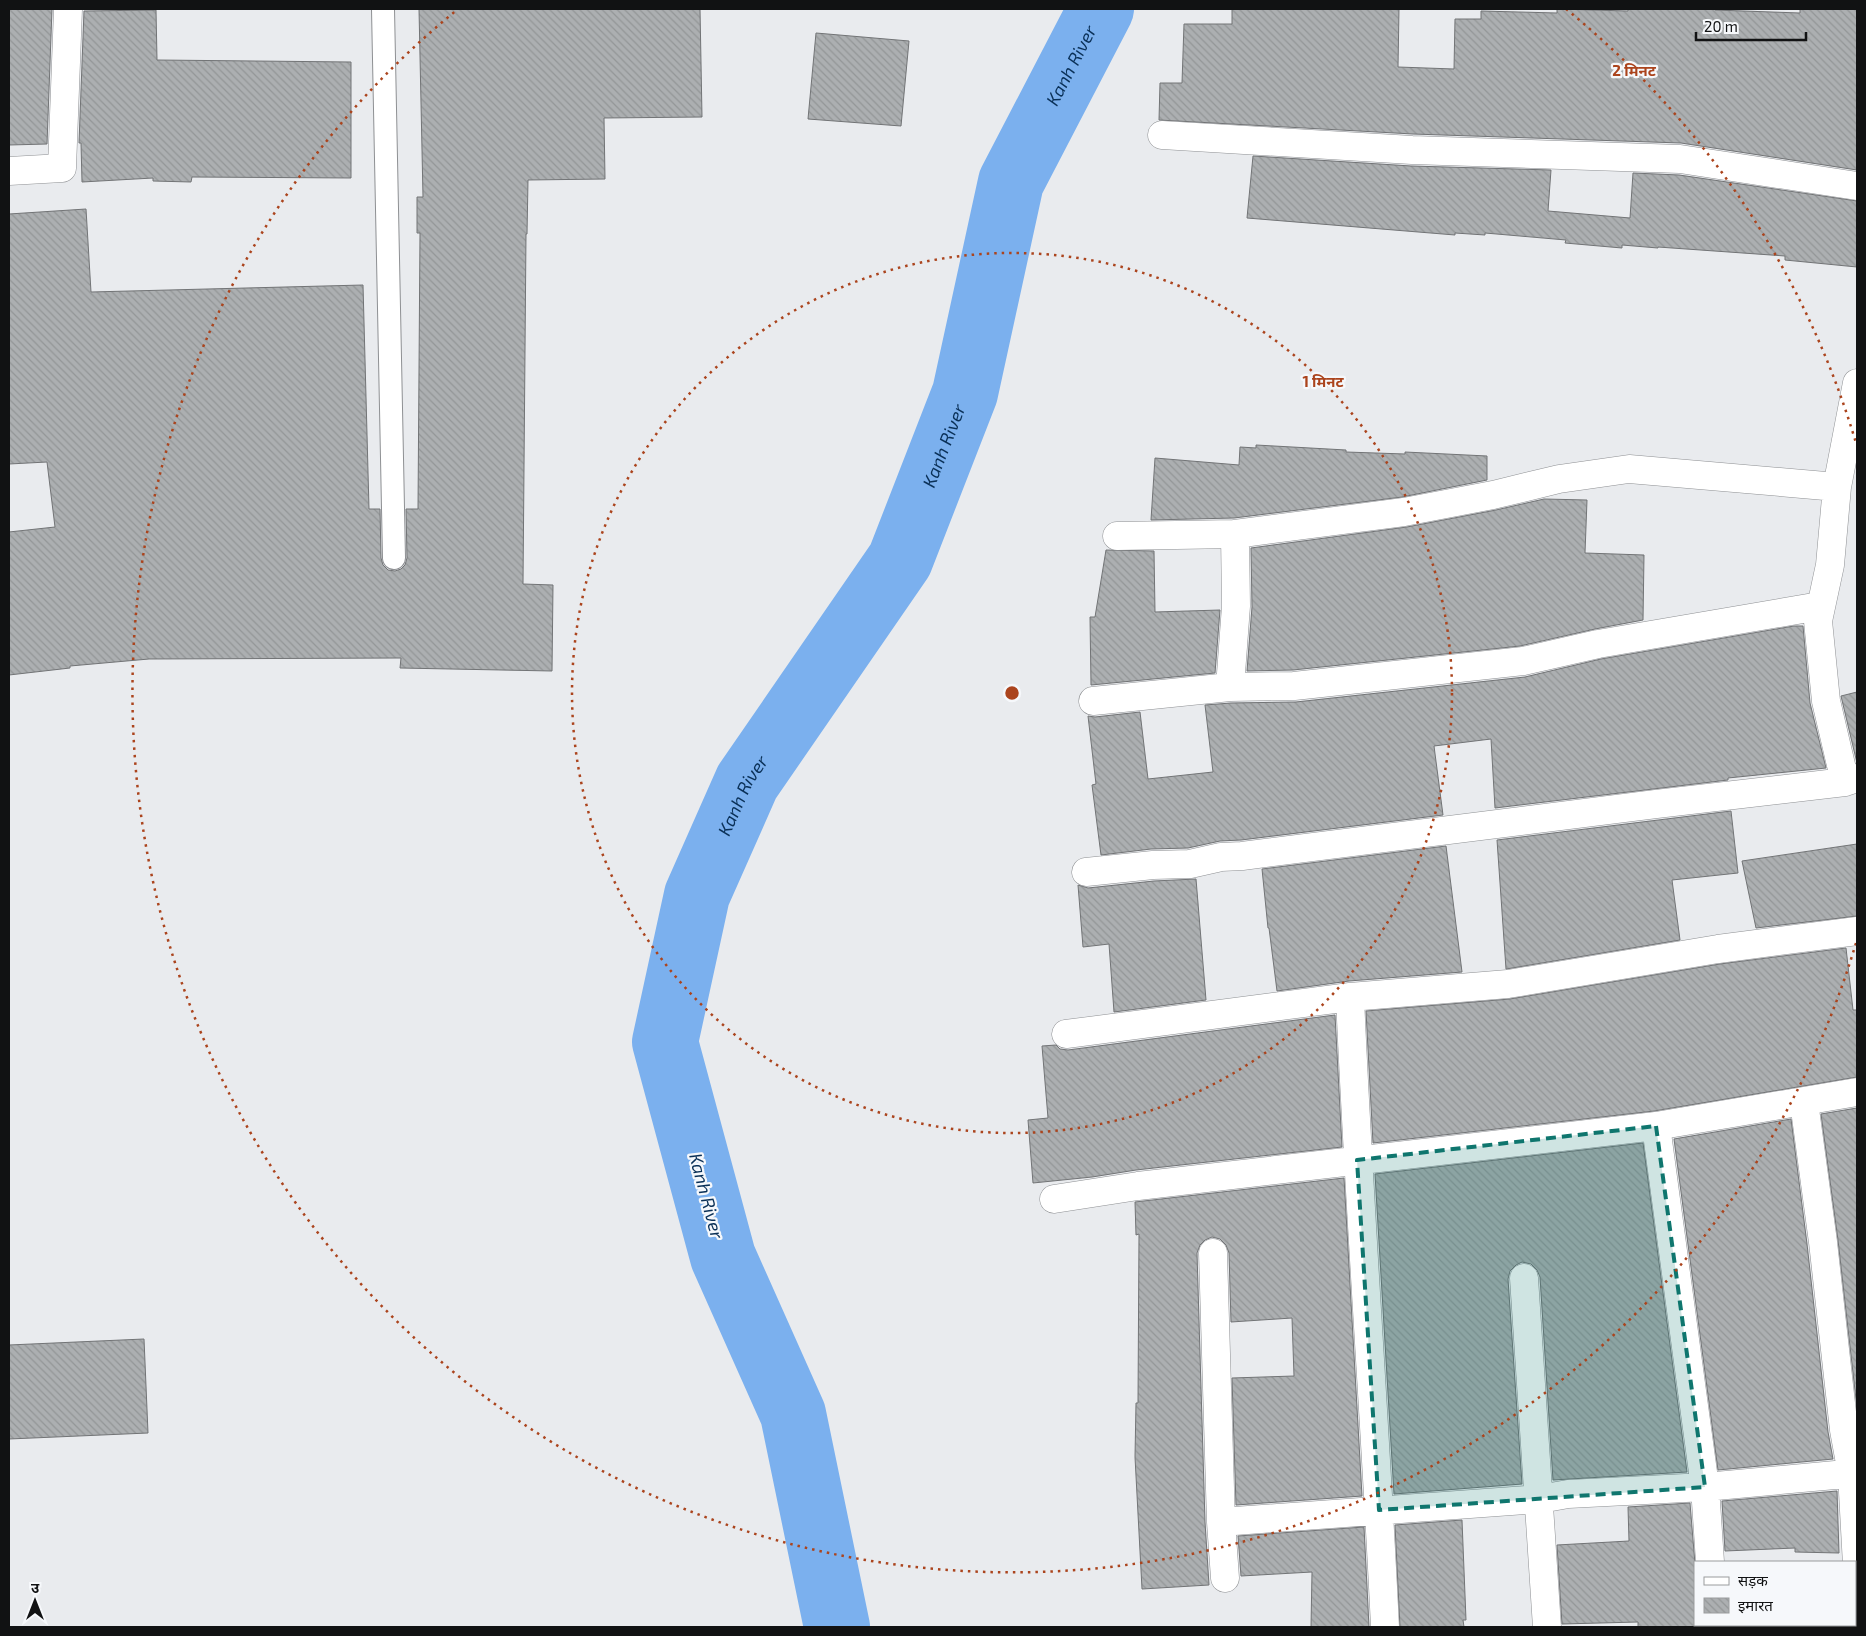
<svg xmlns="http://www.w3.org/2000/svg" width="1866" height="1636" viewBox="0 0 1866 1636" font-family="'Exo 2','Noto Sans Devanagari',sans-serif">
  <defs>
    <pattern id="building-back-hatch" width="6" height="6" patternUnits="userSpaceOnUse" patternTransform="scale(1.25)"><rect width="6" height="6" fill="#acafb1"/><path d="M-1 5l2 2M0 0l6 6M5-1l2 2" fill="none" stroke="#939697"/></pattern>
  </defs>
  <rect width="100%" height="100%" fill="#e9ebee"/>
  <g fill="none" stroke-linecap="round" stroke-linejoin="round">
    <path stroke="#7bb0ee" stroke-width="66" id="s1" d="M 837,1627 L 793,1414 L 723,1257 L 665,1042 L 697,895 L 747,782 L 900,560 L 965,393 L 1011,182 L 1101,9"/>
  </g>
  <path fill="url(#building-back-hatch)" stroke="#727476" d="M 9,9 L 52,9 L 47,144 L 9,145 Z
    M 419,9 L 700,9 L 702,117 L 604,118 L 605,179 L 528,180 L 527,234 L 526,234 L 523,584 L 553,585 L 552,671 L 400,668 L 401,658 L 149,659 L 70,666 L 70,668 L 9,675 L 9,532 L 55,527 L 47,462 L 9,464 L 9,214 L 86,209 L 91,292 L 363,285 L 369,509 L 380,509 L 381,558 L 383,565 L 388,570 L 395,571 L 401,569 L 405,565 L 407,558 L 406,509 L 418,509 L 420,233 L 417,233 L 417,197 L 423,197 Z
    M 1232,9 L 1399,9 L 1398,67 L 1454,69 L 1455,19 L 1481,19 L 1481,11 L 1557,13 L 1557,9 L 1628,11 L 1628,9 L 1715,9 L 1715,10 L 1800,13 L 1800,9 L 1857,9 L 1857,170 L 1681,143 L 1413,134 L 1159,120 L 1160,83 L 1182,83 L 1184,24 L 1232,24 Z
    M 156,10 L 157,60 L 351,62 L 351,178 L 192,177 L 191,182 L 153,181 L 153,178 L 82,182 L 81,143 L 79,143 L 84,11 Z
    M 816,33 L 909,41 L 901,126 L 808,119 Z
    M 1253,156 L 1411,166 L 1551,170 L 1548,211 L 1630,218 L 1633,173 L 1679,175 L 1857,201 L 1857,267 L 1785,260 L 1785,256 L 1658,247 L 1658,248 L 1622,245 L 1622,248 L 1565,243 L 1566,240 L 1485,233 L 1485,235 L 1455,233 L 1455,235 L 1247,218 Z
    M 1256,445 L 1346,450 L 1346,452 L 1405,454 L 1405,452 L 1487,456 L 1487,480 L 1402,497 L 1234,518 L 1151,520 L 1155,458 L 1239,465 L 1240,447 L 1256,448 Z
    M 1544,499 L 1587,500 L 1585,553 L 1644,555 L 1643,620 L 1595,629 L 1520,646 L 1293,670 L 1247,671 L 1252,607 L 1251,548 L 1407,527 L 1496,510 Z
    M 1106,550 L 1154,551 L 1155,612 L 1220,610 L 1215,673 L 1091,685 L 1090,617 L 1095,617 Z
    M 1794,626 L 1803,626 L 1810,703 L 1826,768 L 1728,778 L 1728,780 L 1495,808 L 1491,739 L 1434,746 L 1443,815 L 1241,840 L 1220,841 L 1188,848 L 1151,849 L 1101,855 L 1092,785 L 1096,784 L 1088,716 L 1095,717 L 1140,712 L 1148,779 L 1213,772 L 1205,705 L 1231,703 L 1296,702 L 1525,677 L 1601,659 Z
    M 1857,692 L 1857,763 L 1841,696 Z
    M 1731,811 L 1738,873 L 1672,880 L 1680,940 L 1506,969 L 1497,840 Z
    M 1857,844 L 1857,916 L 1756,928 L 1742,861 Z
    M 1446,846 L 1462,972 L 1349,981 L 1277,991 L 1269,928 L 1268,928 L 1262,869 Z
    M 1196,879 L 1206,1000 L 1114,1012 L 1109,944 L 1083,947 L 1078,885 L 1088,888 L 1154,881 Z
    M 1846,948 L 1853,1010 L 1857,1010 L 1857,1077 L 1654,1111 L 1373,1143 L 1366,1011 L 1510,999 L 1720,964 Z
    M 1335,1015 L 1342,1147 L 1136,1170 L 1092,1177 L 1033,1183 L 1028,1120 L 1048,1118 L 1042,1046 L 1056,1045 L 1060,1049 L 1068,1050 Z
    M 1857,1108 L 1857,1408 L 1838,1240 L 1821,1114 Z
    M 1791,1119 L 1807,1244 L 1828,1432 L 1833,1459 L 1718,1470 L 1674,1139 Z
    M 1643,1143 L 1687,1472 L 1553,1480 L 1540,1277 L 1537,1270 L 1531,1264 L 1522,1262 L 1516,1265 L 1510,1271 L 1508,1279 L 1522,1484 L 1394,1494 L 1375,1174 Z
    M 1344,1178 L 1362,1496 L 1236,1505 L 1232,1378 L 1294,1376 L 1292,1318 L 1231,1322 L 1229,1253 L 1226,1245 L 1220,1239 L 1212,1237 L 1205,1240 L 1200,1245 L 1197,1253 L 1205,1522 L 1209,1585 L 1142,1589 L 1135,1457 L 1136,1403 L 1138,1403 L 1139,1234 L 1136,1235 L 1135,1202 Z
    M 144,1339 L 148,1433 L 9,1439 L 9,1345 Z
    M 1837,1491 L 1839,1553 L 1795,1552 L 1795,1548 L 1725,1551 L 1722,1501 Z
    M 1690,1503 L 1695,1564 L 1695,1627 L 1638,1627 L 1638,1622 L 1562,1624 L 1557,1545 L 1629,1541 L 1628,1507 Z
    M 1462,1520 L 1466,1620 L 1463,1620 L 1464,1627 L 1400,1627 L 1395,1525 Z
    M 1364,1527 L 1369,1627 L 1311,1627 L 1312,1572 L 1241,1576 L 1238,1536 Z"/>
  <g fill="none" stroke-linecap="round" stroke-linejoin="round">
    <g stroke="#8e9093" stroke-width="24">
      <path id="service" d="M 383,9 L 394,558"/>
    </g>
    <g stroke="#8e9093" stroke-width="29">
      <path id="minor" d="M 1162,135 L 1412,150 L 1680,159 L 1857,186
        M 9,171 L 62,168 L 68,9
        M 1117,536 L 1235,534
        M 1230,687 L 1236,606 L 1235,534 L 1404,512 L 1493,495 L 1559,479 L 1629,469 L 1837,487
        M 1093,701 L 1230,687 L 1294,686 L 1523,661 L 1598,644 L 1820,606
        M 1845,782 L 1826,701 L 1818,621 L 1830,565 L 1837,487 L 1857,383
        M 1086,872 L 1153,865 L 1190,864 L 1221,857 L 1242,856 L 1656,804 L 1845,782 L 1857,778
        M 1350,997 C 1359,1207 1375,1417 1385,1627
        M 1066,1034 L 1350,997 L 1508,984 L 1718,949 L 1857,931
        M 1804,1102 L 1823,1242 L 1844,1430 L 1852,1474 L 1857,1565
        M 1656,1126 L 1705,1487 L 1710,1562
        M 1054,1199 L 1138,1186 L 1656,1126 L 1857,1092
        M 1213,1253 L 1221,1522 L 1540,1499 L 1568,1494 L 1705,1487 L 1857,1473
        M 1524,1278 L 1547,1627
        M 1221,1522 L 1225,1578"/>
    </g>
    <use href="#service" stroke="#fff" stroke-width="22"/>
    <use href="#minor" stroke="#fff" stroke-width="28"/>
  </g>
  <path fill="#0f766e" fill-opacity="0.2" stroke="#0f766e" stroke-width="4" stroke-dasharray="10 6" stroke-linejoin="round" d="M 1656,1126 L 1705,1487 L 1379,1510 L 1357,1160 Z"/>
  <g fill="none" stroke="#ab441d" stroke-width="2.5" stroke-dasharray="2.5 5">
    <circle cx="1012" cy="693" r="440"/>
    <path d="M1856 943A880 880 0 1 1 458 9M1566 9A880 880 0 0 1 1856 443"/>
  </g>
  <g text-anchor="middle" stroke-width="4.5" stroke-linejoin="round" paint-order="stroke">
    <g font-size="18" font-style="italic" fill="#0a3057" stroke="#f6f8fb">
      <text dy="6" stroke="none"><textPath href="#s1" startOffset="1682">Kanh River</textPath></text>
      <text dy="6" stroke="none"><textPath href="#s1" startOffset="1278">Kanh River</textPath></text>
      <text dy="6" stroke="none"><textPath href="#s1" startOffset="872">Kanh River</textPath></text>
      <text transform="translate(706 1196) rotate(75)" y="6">Kanh River</text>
    </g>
  </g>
  <circle cx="1012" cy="693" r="8" fill="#ab441d" stroke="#f6f8fb" stroke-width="2.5"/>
  <g font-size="15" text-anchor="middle" font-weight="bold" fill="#ab441d" stroke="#f6f8fb" stroke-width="4.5" stroke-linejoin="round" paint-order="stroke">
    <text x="1634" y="76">2 मिनट</text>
    <text x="1323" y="387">1 मिनट</text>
  </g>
  <rect width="1866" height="1636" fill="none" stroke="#111213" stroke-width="20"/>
  <rect x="1694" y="1561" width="162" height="65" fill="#f6f8fb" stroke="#9a9c9e"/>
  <rect x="1704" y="1577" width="25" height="8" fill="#ffffff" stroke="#9a9c9e"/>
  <text x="1738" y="1586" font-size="15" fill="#111213">सड़क</text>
  <rect x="1704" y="1598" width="25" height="15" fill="url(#building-back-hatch)" stroke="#9a9c9e"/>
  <text x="1738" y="1611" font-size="15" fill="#111213">इमारत</text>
  <g transform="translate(35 1601)" stroke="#f6f8fb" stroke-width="4" paint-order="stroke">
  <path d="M0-4L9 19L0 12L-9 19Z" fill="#111213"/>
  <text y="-8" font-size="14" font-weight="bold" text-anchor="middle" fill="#111213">उ</text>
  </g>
  <path d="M1696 32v8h110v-8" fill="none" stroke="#111213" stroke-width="2.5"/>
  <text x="1704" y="32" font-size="15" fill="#111213" stroke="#f6f8fb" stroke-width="4" paint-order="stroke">20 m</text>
</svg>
